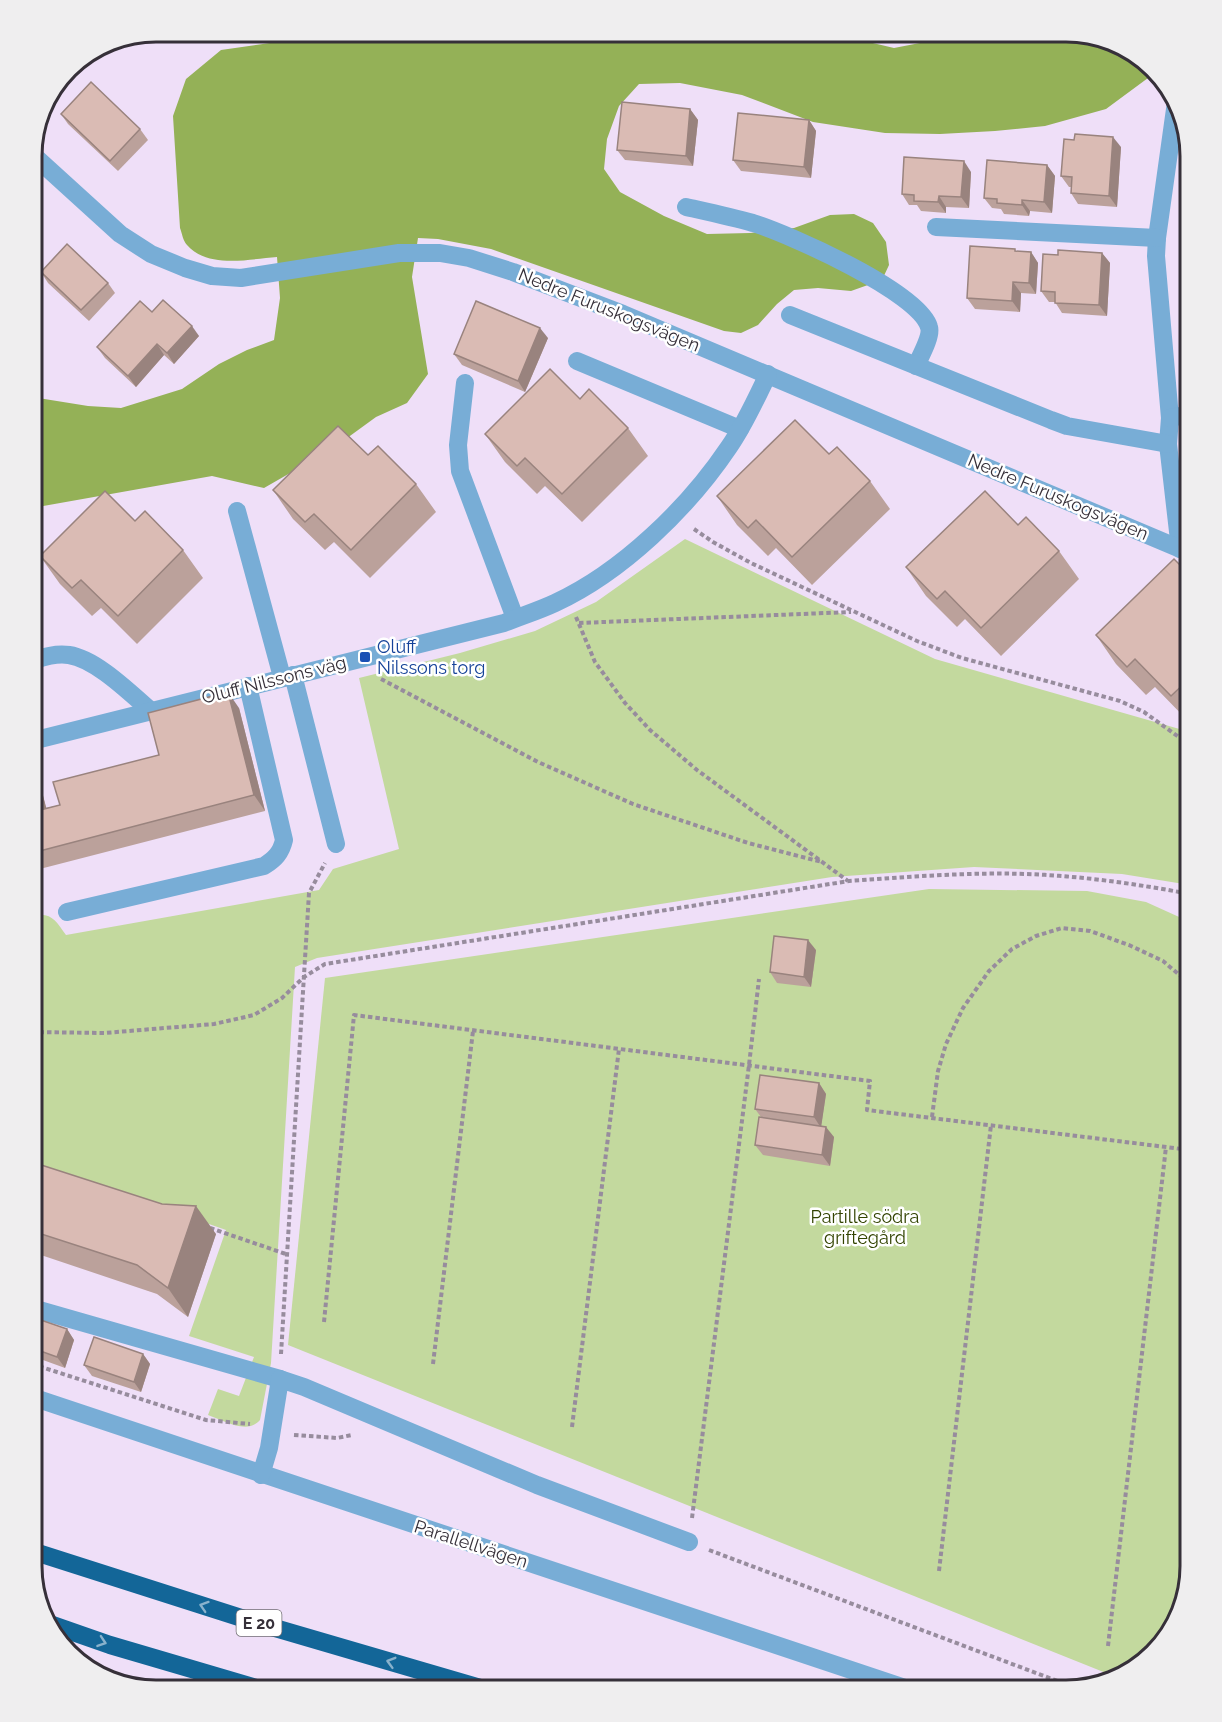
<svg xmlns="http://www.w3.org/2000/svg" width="1222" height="1722" font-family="Raleway,sans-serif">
  <rect width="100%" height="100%" fill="#efdff8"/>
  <g fill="#c3d99e">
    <path d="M 685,539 L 935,659 L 1190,732 L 1190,885 L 1122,874 L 974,867 L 832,877 L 317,958 L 295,967 L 271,1363 L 260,1420 C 247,1435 225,1421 208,1415 L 218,1389 L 239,1396 L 254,1357 L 189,1336 L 226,1230 L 32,1162 L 32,916 C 51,911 56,921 66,935 L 319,890 L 333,869 L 399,849 L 359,678 L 460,653 L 535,631 L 596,602 Z"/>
    <path d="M 929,889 L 1087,891 L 1146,902 L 1188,921 L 1190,924 L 1190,1567 L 1174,1629 L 1129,1674 L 1116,1677 L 288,1345 L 325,978 Z"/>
  </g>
  <path fill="#94b157" d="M 464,32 L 826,32 L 894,48 L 925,42 L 935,32 L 1074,32 L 1129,48 L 1152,71 L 1148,78 L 1106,109 L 1045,126 L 995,131 L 940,134 L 885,133 L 813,122 L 742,95 L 680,83 L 639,84 L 619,106 L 607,139 L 604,169 L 620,192 L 664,216 L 707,234 L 750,233 L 794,228 L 830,215 L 854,214 L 873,223 L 886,242 L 889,265 L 882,280 L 851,291 L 818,288 L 794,290 L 777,304 L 758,325 L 741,333 L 724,331 L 491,249 L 438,239 L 418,238 L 412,277 L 428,374 L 407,403 L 376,417 L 332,449 L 264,488 L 212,476 L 32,508 L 32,397 L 88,406 L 121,408 L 182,389 L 219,364 L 247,350 L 274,340 L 280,298 L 277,257 C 249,259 208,269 187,245 C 183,241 182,233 180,228 L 173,116 L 186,79 L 221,50 L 340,33 L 417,36 Z"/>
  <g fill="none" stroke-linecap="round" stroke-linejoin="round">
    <g stroke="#978c9d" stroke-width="4" stroke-dasharray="4.5 3" stroke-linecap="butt">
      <path d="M 694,529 L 713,542 L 751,563 L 917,641 L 962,658 L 1120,701 L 1144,712 L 1190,745"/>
      <path d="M 576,617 L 595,662 L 625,703 L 650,730 L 697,770 L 848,881"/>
      <path d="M 579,623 L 851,612"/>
      <path d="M 381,679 L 538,762 L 633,804 L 748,843 L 822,862"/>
      <path d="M 32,1032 L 104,1033 L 214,1024 L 254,1015 L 282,998 L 304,977 L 325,964 L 849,881 C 907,877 968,872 1027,874 C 1082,876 1137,884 1190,894"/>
      <path d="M 932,1117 L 938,1071 L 946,1044 L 963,1008 L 989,971 L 1012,949 L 1036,936 L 1062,928 L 1090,931 L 1129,945 L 1163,961 L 1190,984"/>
      <path d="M 210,1228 L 286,1254"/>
      <path d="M 324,1322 L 354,1015 L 870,1081 L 867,1110 L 1190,1150"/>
      <path d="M 281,1354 L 309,893 L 325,863"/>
      <path d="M 32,1364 L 206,1420 L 250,1424"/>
      <path d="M 433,1364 L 473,1031"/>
      <path d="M 572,1427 L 619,1049"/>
      <path d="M 294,1435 L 337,1438 L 352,1435"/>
      <path d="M 692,1518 L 749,1065 L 759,979"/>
      <path d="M 709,1550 L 1076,1688"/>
      <path d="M 939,1571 L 991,1125"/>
      <path d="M 1108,1646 L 1166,1147"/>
    </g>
    <g stroke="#78add6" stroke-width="18">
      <path d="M 1176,102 L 1157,238 L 1156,256 L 1170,418 L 1168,444 L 1180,549"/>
      <path d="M 32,154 L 120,234 L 151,254 L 185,268 L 212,276 L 241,278 L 399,253 L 440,253 L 469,258 L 513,272 L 623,314 L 1190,553"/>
      <path d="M 686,207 C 708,212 731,217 753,223 C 789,234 919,292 929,327 C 932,336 920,357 916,366"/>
      <path d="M 936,227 L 1157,238"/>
      <path d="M 790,315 L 1051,420 L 1067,426 L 1168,444"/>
      <path d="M 577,361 L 740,429"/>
      <path d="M 465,383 L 458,445 L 460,471 L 515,618"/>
      <path d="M 1170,418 L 1190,414"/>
      <path d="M 237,511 L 282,677"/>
      <path d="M 32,661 C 44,657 56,653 69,655 C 96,659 130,693 151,711"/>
      <path d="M 293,675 L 336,844"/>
      <path d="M 32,741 L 504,623 C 521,616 538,611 555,603 C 622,572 688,508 729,447 C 745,424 756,399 768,374"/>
      <path d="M 67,912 L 264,866 C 275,859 281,853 284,840 L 248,686"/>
      <path d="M 32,1308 L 280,1379"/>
      <path d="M 32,1397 L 911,1690"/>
      <path d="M 261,1475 L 269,1448 L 280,1379 L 304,1387 L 537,1485 L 689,1542"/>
    </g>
    <g stroke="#136698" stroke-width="18">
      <path d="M 32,1551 L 251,1621 L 487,1690"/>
      <path d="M 47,1623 L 110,1645 L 263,1690"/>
    </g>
  </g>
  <g fill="#bba19b">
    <path d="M 690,109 L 698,120 L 693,166 L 625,160 L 617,150 Z"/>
    <path d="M 61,114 L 140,129 L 148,140 L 118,171 L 68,124 Z"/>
    <path d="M 809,120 L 816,131 L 811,178 L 741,171 L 733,160 Z"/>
    <path d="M 1121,147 L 1117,207 L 1078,204 L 1071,193 L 1071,187 L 1069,187 L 1061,176 Z"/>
    <path d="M 1047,165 L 1055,176 L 1052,213 L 1030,211 L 1029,216 L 1004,214 L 1001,209 L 992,208 L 984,198 Z"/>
    <path d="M 971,172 L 969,208 L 946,207 L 946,213 L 921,211 L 917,205 L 909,205 L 902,194 Z"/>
    <path d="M 32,216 L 39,226 L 32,234 Z"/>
    <path d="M 1017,251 L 1031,252 L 1038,263 L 1036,294 L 1021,293 L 1020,312 L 975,309 L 967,298 Z"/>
    <path d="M 1102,253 L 1110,263 L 1107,316 L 1062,313 L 1055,302 L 1049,302 L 1041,291 L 1058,255 Z"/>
    <path d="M 41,272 L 108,283 L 115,293 L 89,321 L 48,283 Z"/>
    <path d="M 152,312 L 199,336 L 174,364 L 164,355 L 136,387 L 105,358 L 97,347 Z"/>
    <path d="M 548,338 L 525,392 L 462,365 L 454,354 Z"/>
    <path d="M 580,399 L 628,428 L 648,456 L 582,522 L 545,486 L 537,494 L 505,462 L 485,434 Z"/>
    <path d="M 829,454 L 870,481 L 890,509 L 812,585 L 776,548 L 768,556 L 737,525 L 717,496 Z"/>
    <path d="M 368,455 L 416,484 L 436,512 L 370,578 L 334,542 L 325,550 L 293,519 L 273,490 Z"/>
    <path d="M 135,521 L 183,550 L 203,578 L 137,644 L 101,608 L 92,616 L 60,584 L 40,556 Z"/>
    <path d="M 1018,525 L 1059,551 L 1079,579 L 1001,656 L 965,619 L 957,627 L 926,596 L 906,567 Z"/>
    <path d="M 1191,576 L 1191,724 L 1155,687 L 1146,695 L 1116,664 L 1096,635 Z"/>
    <path d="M 239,708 L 265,811 L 32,871 L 32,755 L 33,757 L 46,808 L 60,805 L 159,755 Z"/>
    <path d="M 816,950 L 811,987 L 777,983 L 770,972 Z"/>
    <path d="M 819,1083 L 826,1094 L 821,1126 L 834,1137 L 830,1166 L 763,1155 L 755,1145 L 761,1117 L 755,1109 Z"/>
    <path d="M 32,1162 L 216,1234 L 188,1317 L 157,1294 L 32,1252 Z"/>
    <path d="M 32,1317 L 67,1329 L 74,1340 L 65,1368 L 32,1356 Z"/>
    <path d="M 143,1354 L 150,1364 L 141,1392 L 92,1376 L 84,1365 Z"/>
  </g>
  <g fill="#99837e">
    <path d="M 690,109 L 698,120 L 693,166 L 686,156 Z"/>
    <path d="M 809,120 L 816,131 L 811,178 L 804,167 Z"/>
    <path d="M 1113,137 L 1121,147 L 1117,207 L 1109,196 Z"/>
    <path d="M 964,161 L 971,172 L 969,208 L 961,197 Z"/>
    <path d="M 1047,165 L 1055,176 L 1052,213 L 1044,202 Z"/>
    <path d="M 939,196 L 946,207 L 946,213 L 938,202 Z"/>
    <path d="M 1022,200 L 1030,211 L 1029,216 L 1022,205 Z"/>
    <path d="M 1031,252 L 1038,263 L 1036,294 L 1029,283 Z"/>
    <path d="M 1102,253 L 1110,263 L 1107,316 L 1099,305 Z"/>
    <path d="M 1013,282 L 1021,293 L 1020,312 L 1012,301 Z"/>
    <path d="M 192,326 L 199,336 L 174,364 L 167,353 Z"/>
    <path d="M 540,328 L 548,338 L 525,392 L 518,381 Z"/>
    <path d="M 157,344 L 164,355 L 136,387 L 128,376 Z"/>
    <path d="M 228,692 L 239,708 L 265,811 L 254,795 Z"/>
    <path d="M 32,755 L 33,757 L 51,826 L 40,810 L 32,778 Z"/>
    <path d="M 808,940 L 816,950 L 811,987 L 804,977 Z"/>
    <path d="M 819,1083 L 826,1094 L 821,1128 L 814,1117 Z"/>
    <path d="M 826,1127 L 834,1137 L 830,1166 L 822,1155 Z"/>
    <path d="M 196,1206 L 216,1234 L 188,1317 L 168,1288 Z"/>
    <path d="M 67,1329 L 74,1340 L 65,1368 L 57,1357 Z"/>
    <path d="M 143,1354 L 150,1364 L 141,1392 L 134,1382 Z"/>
  </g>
  <g fill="#dabbb4" stroke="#99837e" stroke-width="1.5">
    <path d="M 91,82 L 140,129 L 110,161 L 61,114 Z"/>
    <path d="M 622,102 L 690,109 L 686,156 L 617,150 Z"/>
    <path d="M 738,113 L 809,120 L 804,167 L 733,160 Z"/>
    <path d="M 1075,134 L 1113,137 L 1109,196 L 1071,193 L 1072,177 L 1061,176 L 1064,139 L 1074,140 Z"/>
    <path d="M 904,157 L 964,161 L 961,197 L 939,196 L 938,202 L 914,201 L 914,195 L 902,194 Z"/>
    <path d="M 987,160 L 1047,165 L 1044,202 L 1022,200 L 1022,205 L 997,203 L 997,199 L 984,198 Z"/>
    <path d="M 67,244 L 108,283 L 81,310 L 41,272 Z"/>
    <path d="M 970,246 L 1015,249 L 1015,251 L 1031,252 L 1029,283 L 1013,282 L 1012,301 L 967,298 Z"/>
    <path d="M 1058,250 L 1102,253 L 1099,305 L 1055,303 L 1055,292 L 1041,291 L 1043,254 L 1058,255 Z"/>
    <path d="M 163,300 L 192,326 L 167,353 L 157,344 L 128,376 L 97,347 L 140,301 L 152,312 Z"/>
    <path d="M 476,301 L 540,328 L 518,381 L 454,354 Z"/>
    <path d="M 550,369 L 580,399 L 589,389 L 628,428 L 562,494 L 525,458 L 517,466 L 485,434 Z"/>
    <path d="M 795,420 L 829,454 L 837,447 L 870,481 L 792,557 L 756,520 L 748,528 L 717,496 Z"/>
    <path d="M 338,426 L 368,455 L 378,446 L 416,484 L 351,550 L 314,514 L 305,522 L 273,490 Z"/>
    <path d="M 105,491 L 135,521 L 145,511 L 183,550 L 118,616 L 81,580 L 72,588 L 40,556 Z"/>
    <path d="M 985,491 L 1018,525 L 1026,517 L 1059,551 L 981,628 L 945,591 L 937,599 L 906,567 Z"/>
    <path d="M 1174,559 L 1191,576 L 1191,677 L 1171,696 L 1135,659 L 1127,667 L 1096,635 Z"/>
    <path d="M 228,692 L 254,795 L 32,853 L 32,778 L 40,810 L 60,805 L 53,782 L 159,755 L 148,713 Z"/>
    <path d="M 774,936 L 808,940 L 804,977 L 770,972 Z"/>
    <path d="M 760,1075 L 819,1083 L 814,1117 L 755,1109 Z"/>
    <path d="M 759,1117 L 826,1127 L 822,1155 L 755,1145 Z"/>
    <path d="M 32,1162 L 162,1204 L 196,1206 L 168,1288 L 137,1265 L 32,1231 Z"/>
    <path d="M 32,1317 L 67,1329 L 57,1357 L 32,1348 Z"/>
    <path d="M 94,1337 L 143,1354 L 134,1382 L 84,1365 Z"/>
  </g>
  <defs><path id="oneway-chevron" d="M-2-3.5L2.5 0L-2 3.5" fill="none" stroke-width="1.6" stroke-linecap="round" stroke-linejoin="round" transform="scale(1.5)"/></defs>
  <g stroke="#89b2cc">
    <use href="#oneway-chevron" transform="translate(204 1606) rotate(-162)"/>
    <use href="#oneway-chevron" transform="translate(102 1642) rotate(19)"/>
    <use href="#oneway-chevron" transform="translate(391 1662) rotate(-164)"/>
  </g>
  <rect fill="#1a4fb4" stroke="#fff" stroke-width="2" x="359" y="651" width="12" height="12" rx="3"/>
  <g text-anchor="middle" stroke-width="5" stroke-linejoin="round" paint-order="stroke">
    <rect fill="#fff" stroke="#726e74" stroke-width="1.5" x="236.5" y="1610" width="45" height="26" rx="4.5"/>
    <g font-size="16" font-weight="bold" fill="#363039">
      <text x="259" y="1629">E 20</text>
    </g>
    <g font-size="18" fill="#363039" stroke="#fff">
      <text transform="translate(609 310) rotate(22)" y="6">Nedre Furuskogsvägen</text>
      <text transform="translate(1058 497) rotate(23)" y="6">Nedre Furuskogsvägen</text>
      <text transform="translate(274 680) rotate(-14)" y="6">Oluff Nilssons väg</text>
      <text transform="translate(471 1544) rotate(18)" y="6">Parallellvägen</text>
    </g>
    <g font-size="18" fill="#164399" stroke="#fff" text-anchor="start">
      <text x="377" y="653">Oluff<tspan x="377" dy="21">Nilssons torg</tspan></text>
    </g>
    <g font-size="18" fill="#324300" stroke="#fff">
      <text x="865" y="1223">Partille södra<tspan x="865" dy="21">griftegård</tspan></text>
    </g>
  </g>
  <path d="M0 0H1222V1722H0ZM156 42H1066A114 114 0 0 1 1180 156V1566A114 114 0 0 1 1066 1680H156A114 114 0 0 1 42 1566V156A114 114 0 0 1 156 42Z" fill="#efeeef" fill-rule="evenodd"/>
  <path fill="none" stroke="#363039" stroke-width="3" d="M156 42H1066A114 114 0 0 1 1180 156V1566A114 114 0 0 1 1066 1680H156A114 114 0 0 1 42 1566V156A114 114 0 0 1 156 42Z"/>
</svg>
